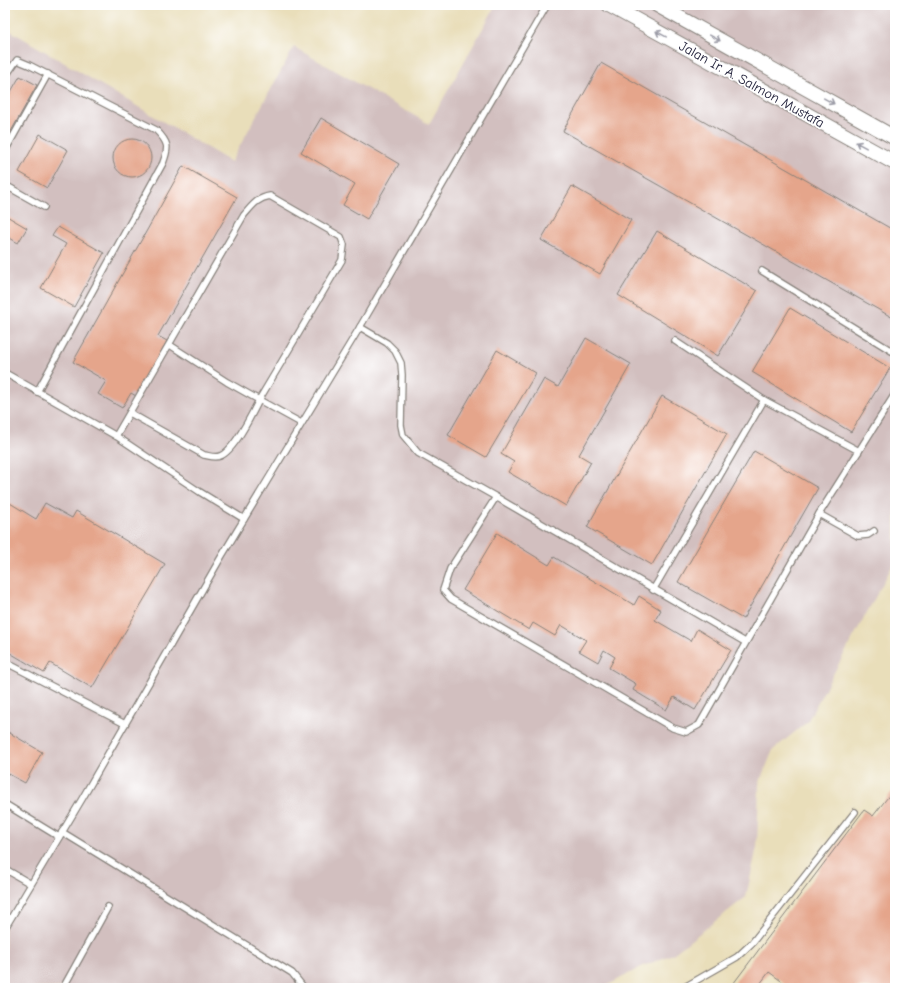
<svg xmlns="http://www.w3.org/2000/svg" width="900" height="993" font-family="'Comic Neue',sans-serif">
  <rect width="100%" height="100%" fill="#fff"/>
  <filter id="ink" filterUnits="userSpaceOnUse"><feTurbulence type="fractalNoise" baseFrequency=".025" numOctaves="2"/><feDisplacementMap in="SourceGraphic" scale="8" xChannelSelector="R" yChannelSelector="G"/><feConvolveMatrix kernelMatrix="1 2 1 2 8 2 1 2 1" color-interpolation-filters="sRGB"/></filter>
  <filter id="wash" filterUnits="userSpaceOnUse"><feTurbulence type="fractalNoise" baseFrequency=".012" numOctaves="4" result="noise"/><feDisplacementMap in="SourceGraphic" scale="16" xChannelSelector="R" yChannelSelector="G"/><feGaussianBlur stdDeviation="0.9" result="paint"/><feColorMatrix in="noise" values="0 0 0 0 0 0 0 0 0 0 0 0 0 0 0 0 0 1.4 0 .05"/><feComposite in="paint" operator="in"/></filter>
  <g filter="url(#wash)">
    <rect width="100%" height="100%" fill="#e9deba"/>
    <path fill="#d2bfbf" d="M 496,5 L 895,5 L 895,561 L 807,722 L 773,750 L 759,784 L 757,847 L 746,897 L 673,954 L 641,967 L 603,988 L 5,988 L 5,37 L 9,30 L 231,162 L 294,47 L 429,124 Z"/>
    <g id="blocks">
      <g fill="#e5a58b">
        <path d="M 601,63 L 895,231 L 895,319 L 563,131 Z"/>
        <path d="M 20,76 L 37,85 L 5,142 L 5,102 Z"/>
        <path d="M 321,118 L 399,164 L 367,219 L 343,205 L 355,184 L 301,152 Z"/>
        <path d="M 40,134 L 68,150 L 47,188 L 19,172 Z"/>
        <circle cx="132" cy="158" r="19"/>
        <path d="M 183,166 L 237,197 L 158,336 L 167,341 L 136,396 L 131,393 L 122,408 L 98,394 L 106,381 L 73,362 Z"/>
        <path d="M 572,186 L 631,220 L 600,274 L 541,240 Z"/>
        <path d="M 5,215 L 27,228 L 18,243 L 5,235 Z"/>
        <path d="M 58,227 L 104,253 L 74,307 L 41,288 L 66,244 L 52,236 Z"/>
        <path d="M 657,231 L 757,291 L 718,356 L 618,295 Z"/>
        <path d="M 790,308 L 890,368 L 851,432 L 752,372 Z"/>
        <path d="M 586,338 L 631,364 L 579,455 L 591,462 L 566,506 L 508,472 L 514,462 L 501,454 L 544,379 L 558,387 Z"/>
        <path d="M 497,350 L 536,373 L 486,457 L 448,435 Z"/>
        <path d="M 662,396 L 727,434 L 652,565 L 587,527 Z"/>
        <path d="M 754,451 L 818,488 L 743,619 L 678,582 Z"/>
        <path d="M 5,500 L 36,519 L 45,503 L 72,518 L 76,511 L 165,564 L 92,688 L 50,663 L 44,673 L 5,650 L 5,644 L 9,638 L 5,636 Z"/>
        <path d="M 497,533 L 549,565 L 554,557 L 634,605 L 639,596 L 661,610 L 655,620 L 691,641 L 697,629 L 731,650 L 695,710 L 674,697 L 666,710 L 633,690 L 636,684 L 609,668 L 615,657 L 604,650 L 598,662 L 579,651 L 586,640 L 561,625 L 555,636 L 533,623 L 529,630 L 463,590 Z"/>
        <path d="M 8,732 L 42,752 L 25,783 L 5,772 L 5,738 Z"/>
        <path d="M 895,788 L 895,988 L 780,988 L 784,983 L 769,972 L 757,988 L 730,988 L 864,810 L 873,816 Z"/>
      </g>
    </g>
  </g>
  <g filter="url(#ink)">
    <use href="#blocks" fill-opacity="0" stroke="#86807a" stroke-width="1"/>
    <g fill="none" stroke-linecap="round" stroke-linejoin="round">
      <g stroke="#86807a" stroke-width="8">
        <g id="service">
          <path d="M 5,77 L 17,60 L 29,65 L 156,130 C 169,143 169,147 163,163 L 37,392"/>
          <path d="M 5,151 L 48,74"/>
          <path d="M 5,185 L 44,207"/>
          <path d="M 762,271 L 895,353"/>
          <path d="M 360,327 L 387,343 L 395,351 L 401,363 L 402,375 L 401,425 L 403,435 L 418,453 L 496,497 L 745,642"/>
          <path d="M 675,341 L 764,400 L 859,451"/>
          <path d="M 5,373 L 116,436 L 200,492 L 244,519"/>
          <path d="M 130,413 L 204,455 C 210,456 215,458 220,456 C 234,451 252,414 259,400 L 227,382 L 170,345"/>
          <path d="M 116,436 L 244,215 C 252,206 257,198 270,196 L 341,237 L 344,245 L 342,260 L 259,400 L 301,423"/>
          <path d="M 496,497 L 450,569 L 443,590 L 451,599 L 673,728 L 686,732 L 699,725 L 819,514 L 895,394"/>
          <path d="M 819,514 L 858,536 L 868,535 L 874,531"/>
          <path d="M 653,590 L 764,400"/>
          <path d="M 5,662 L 125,724"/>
          <path d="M 5,804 L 59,837"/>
          <path d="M 62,832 L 292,973 L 304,988"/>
          <path d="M 5,869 L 31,884"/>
          <path d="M 5,928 L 82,799 L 220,559 L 360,327 L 547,5"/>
          <path d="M 63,988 L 108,907"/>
          <path d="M 683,988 L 737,957 L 752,943 L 855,812"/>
        </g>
      </g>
      <g stroke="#86807a" stroke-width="16">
        <g id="tertiary">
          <path d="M 609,5 L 895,163"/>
          <path d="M 657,5 L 895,138"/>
        </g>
      </g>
      <use href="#service" stroke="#fff" stroke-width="5.5"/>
      <use href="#tertiary" stroke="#fff" stroke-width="14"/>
    </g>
    <defs><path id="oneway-shaft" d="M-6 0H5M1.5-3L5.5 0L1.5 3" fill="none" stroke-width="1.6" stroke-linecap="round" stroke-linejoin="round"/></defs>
    <g stroke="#9c9ca7">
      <use href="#oneway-shaft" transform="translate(661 34) rotate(-151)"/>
      <use href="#oneway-shaft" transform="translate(715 38) rotate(29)"/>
      <use href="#oneway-shaft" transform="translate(829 101) rotate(29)"/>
      <use href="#oneway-shaft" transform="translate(861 145) rotate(-151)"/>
    </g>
  </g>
  <g text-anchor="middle" stroke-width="3.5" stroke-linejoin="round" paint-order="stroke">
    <g font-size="14" fill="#22223b" stroke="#fff">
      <text transform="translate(752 84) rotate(29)" y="5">Jalan Ir. A. Salmon Mustafa</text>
    </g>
  </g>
  <rect width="900" height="993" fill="none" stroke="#fff" stroke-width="20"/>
</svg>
